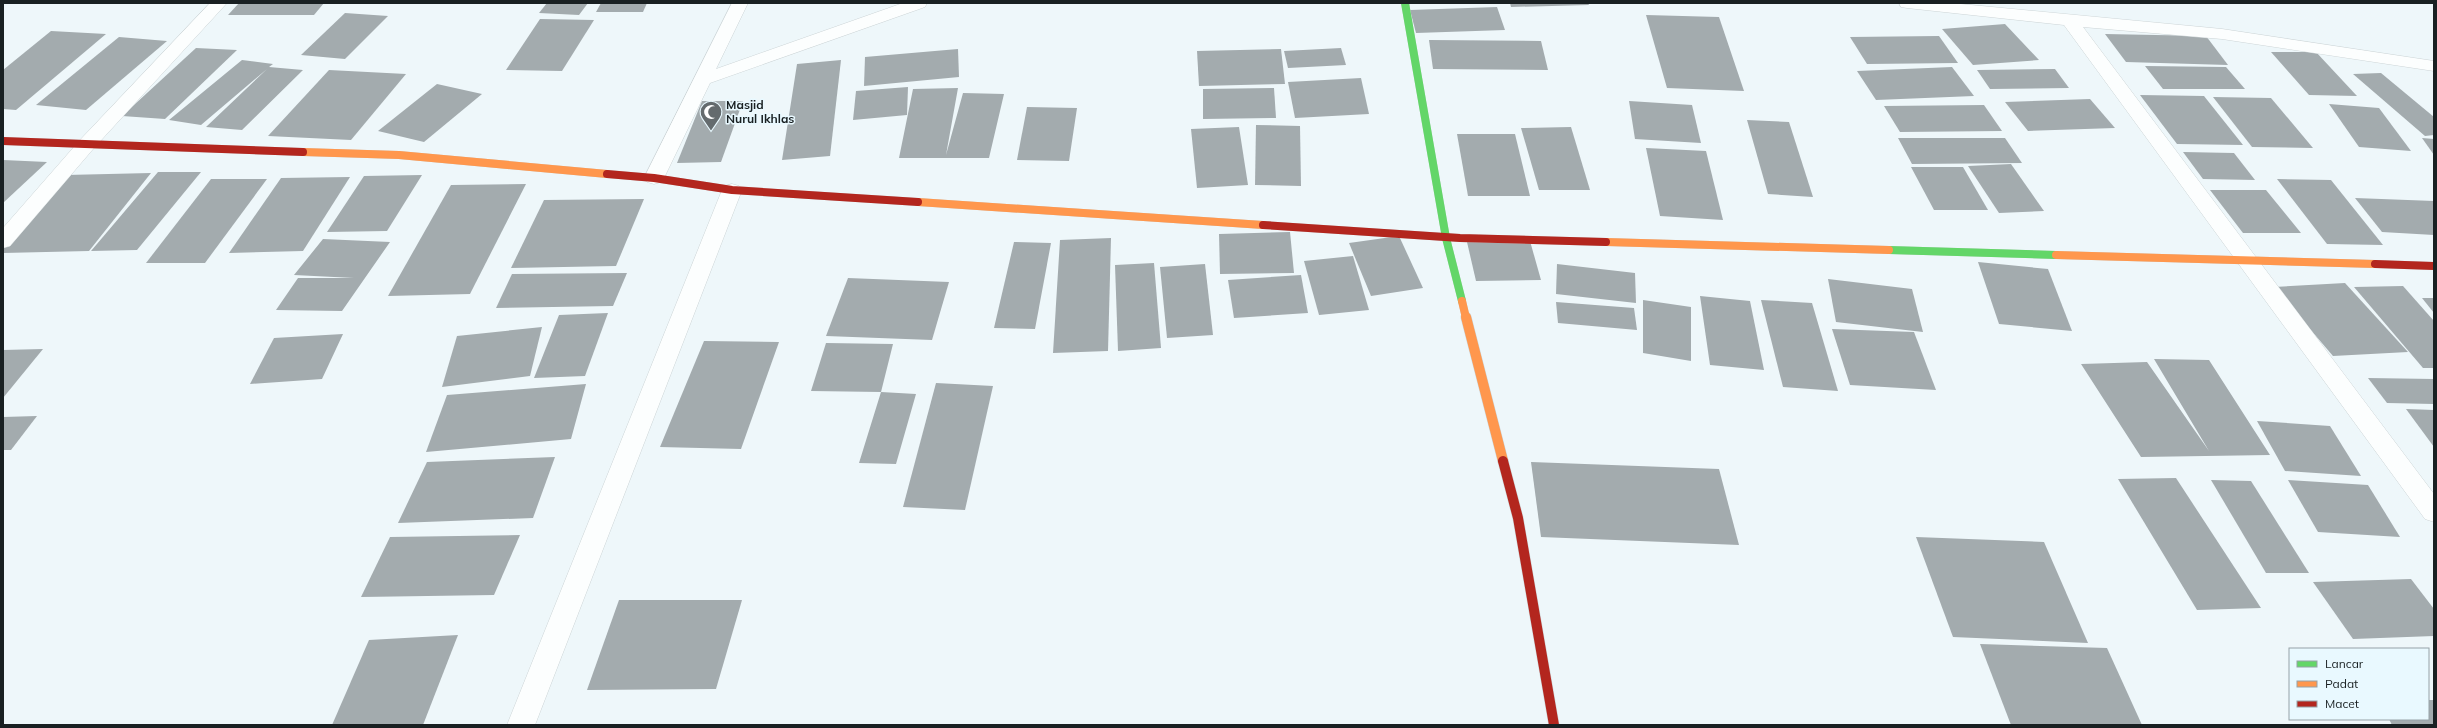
<svg xmlns="http://www.w3.org/2000/svg" width="2437" height="728" font-family="Mulish,sans-serif">
  <rect width="100%" height="100%" fill="#eef7fa"/>
  <g fill="#a3abae">
    <path d="M 239,3 L 324,3 L 314,15 L 228,15 Z"/>
    <path d="M 547,3 L 588,3 L 579,15 L 539,13 Z"/>
    <path d="M 601,3 L 647,3 L 643,12 L 596,12 Z"/>
    <path d="M 1510,3 L 1588,3 L 1589,5 L 1511,7 Z"/>
    <path d="M 1497,7 L 1505,30 L 1416,33 L 1410,10 Z"/>
    <path d="M 345,13 L 388,16 L 345,59 L 301,55 Z"/>
    <path d="M 1646,15 L 1719,17 L 1744,91 L 1667,88 Z"/>
    <path d="M 540,19 L 594,20 L 562,71 L 506,70 Z"/>
    <path d="M 2005,24 L 2039,60 L 1973,65 L 1942,29 Z"/>
    <path d="M 51,31 L 106,34 L 16,110 L 3,109 L 3,70 Z"/>
    <path d="M 2105,34 L 2206,36 L 2228,65 L 2126,62 Z"/>
    <path d="M 1939,36 L 1958,63 L 1867,64 L 1850,37 Z"/>
    <path d="M 119,37 L 167,41 L 86,110 L 36,105 Z"/>
    <path d="M 1429,40 L 1541,41 L 1548,70 L 1433,69 Z"/>
    <path d="M 196,48 L 237,50 L 165,119 L 122,116 Z"/>
    <path d="M 1341,48 L 1346,65 L 1288,68 L 1284,51 Z"/>
    <path d="M 958,49 L 959,77 L 864,86 L 865,57 Z"/>
    <path d="M 1281,49 L 1285,84 L 1199,86 L 1197,51 Z"/>
    <path d="M 2271,52 L 2316,52 L 2357,96 L 2309,95 Z"/>
    <path d="M 242,60 L 273,64 L 269,67 L 303,70 L 242,130 L 206,127 L 267,69 L 201,125 L 169,120 Z"/>
    <path d="M 841,60 L 830,156 L 782,160 L 797,64 Z"/>
    <path d="M 2145,66 L 2226,67 L 2245,89 L 2163,89 Z"/>
    <path d="M 1952,67 L 1974,96 L 1876,100 L 1857,71 Z"/>
    <path d="M 2055,69 L 2069,88 L 1990,89 L 1977,70 Z"/>
    <path d="M 329,70 L 406,74 L 351,140 L 268,136 Z"/>
    <path d="M 2381,73 L 2434,117 L 2434,135 L 2425,136 L 2353,74 Z"/>
    <path d="M 1361,78 L 1369,114 L 1295,118 L 1288,82 Z"/>
    <path d="M 437,84 L 482,94 L 424,142 L 378,131 Z"/>
    <path d="M 908,87 L 907,115 L 853,120 L 856,91 Z"/>
    <path d="M 958,88 L 946,155 L 963,93 L 1004,94 L 989,158 L 899,158 L 913,89 Z"/>
    <path d="M 1274,88 L 1276,118 L 1203,119 L 1203,89 Z"/>
    <path d="M 2140,95 L 2204,96 L 2243,145 L 2177,144 Z"/>
    <path d="M 2213,97 L 2271,98 L 2313,148 L 2252,147 Z"/>
    <path d="M 2090,99 L 2115,128 L 2028,131 L 2005,102 Z"/>
    <path d="M 702,101 L 743,101 L 721,162 L 677,163 Z"/>
    <path d="M 1629,101 L 1692,105 L 1701,143 L 1635,139 Z"/>
    <path d="M 2329,104 L 2379,108 L 2411,151 L 2359,147 Z"/>
    <path d="M 1984,105 L 2002,131 L 1900,132 L 1884,106 Z"/>
    <path d="M 1027,107 L 1077,108 L 1069,161 L 1017,160 Z"/>
    <path d="M 1747,120 L 1789,122 L 1813,197 L 1768,194 Z"/>
    <path d="M 1256,125 L 1300,126 L 1301,186 L 1255,185 Z"/>
    <path d="M 1239,127 L 1248,185 L 1197,188 L 1191,129 Z"/>
    <path d="M 1571,127 L 1590,190 L 1539,190 L 1521,128 Z"/>
    <path d="M 1457,134 L 1515,134 L 1530,196 L 1468,196 Z"/>
    <path d="M 1898,138 L 2005,138 L 2022,163 L 1912,164 Z"/>
    <path d="M 2422,138 L 2434,139 L 2434,155 Z"/>
    <path d="M 1646,148 L 1706,151 L 1723,220 L 1660,216 Z"/>
    <path d="M 2183,152 L 2234,153 L 2255,180 L 2203,179 Z"/>
    <path d="M 3,160 L 47,162 L 3,203 Z"/>
    <path d="M 2011,164 L 2044,211 L 1999,213 L 1968,166 Z"/>
    <path d="M 1911,167 L 1963,167 L 1988,210 L 1934,210 Z"/>
    <path d="M 158,172 L 201,172 L 137,250 L 91,251 Z"/>
    <path d="M 151,173 L 89,251 L 3,253 L 3,249 L 66,175 Z"/>
    <path d="M 422,175 L 387,231 L 327,232 L 364,176 Z"/>
    <path d="M 350,177 L 303,251 L 229,253 L 281,178 Z"/>
    <path d="M 211,179 L 267,179 L 205,263 L 146,263 Z"/>
    <path d="M 2277,179 L 2331,180 L 2383,245 L 2327,244 Z"/>
    <path d="M 526,184 L 470,294 L 388,296 L 451,185 Z"/>
    <path d="M 2210,190 L 2266,190 L 2301,233 L 2243,233 Z"/>
    <path d="M 2355,198 L 2434,201 L 2434,235 L 2382,232 Z"/>
    <path d="M 644,199 L 616,266 L 511,268 L 544,200 Z"/>
    <path d="M 1290,232 L 1294,273 L 1220,274 L 1219,234 Z"/>
    <path d="M 1399,236 L 1423,288 L 1371,296 L 1349,243 Z"/>
    <path d="M 1111,238 L 1108,351 L 1053,353 L 1060,240 Z"/>
    <path d="M 323,239 L 390,242 L 342,311 L 276,310 L 298,278 L 354,278 L 294,275 Z"/>
    <path d="M 1530,241 L 1541,280 L 1476,281 L 1467,242 Z"/>
    <path d="M 1014,242 L 1051,243 L 1035,329 L 994,328 Z"/>
    <path d="M 1353,256 L 1369,310 L 1319,315 L 1304,261 Z"/>
    <path d="M 1978,262 L 2048,269 L 2072,331 L 1999,324 Z"/>
    <path d="M 1154,263 L 1161,348 L 1118,351 L 1115,265 Z"/>
    <path d="M 1205,264 L 1213,335 L 1167,338 L 1160,267 Z"/>
    <path d="M 1557,264 L 1635,273 L 1636,303 L 1556,294 Z"/>
    <path d="M 627,273 L 613,306 L 496,308 L 512,274 Z"/>
    <path d="M 1301,275 L 1308,313 L 1234,318 L 1228,280 Z"/>
    <path d="M 848,278 L 949,282 L 932,340 L 826,336 Z"/>
    <path d="M 1828,279 L 1912,289 L 1923,332 L 1836,322 Z"/>
    <path d="M 2345,283 L 2408,352 L 2333,356 L 2274,287 Z"/>
    <path d="M 2403,286 L 2434,321 L 2434,368 L 2423,368 L 2354,287 Z"/>
    <path d="M 1700,296 L 1750,301 L 1764,370 L 1710,365 Z"/>
    <path d="M 2422,298 L 2434,298 L 2434,313 Z"/>
    <path d="M 1643,300 L 1691,307 L 1691,361 L 1643,353 Z"/>
    <path d="M 1761,300 L 1812,303 L 1838,391 L 1783,387 Z"/>
    <path d="M 1556,302 L 1634,308 L 1637,330 L 1558,323 Z"/>
    <path d="M 608,313 L 585,376 L 534,378 L 559,315 Z"/>
    <path d="M 542,327 L 530,376 L 442,387 L 457,336 Z"/>
    <path d="M 1832,329 L 1914,332 L 1936,390 L 1850,385 Z"/>
    <path d="M 343,334 L 322,379 L 250,384 L 274,338 Z"/>
    <path d="M 704,341 L 779,342 L 741,449 L 660,447 Z"/>
    <path d="M 826,343 L 893,344 L 881,392 L 916,394 L 896,464 L 859,463 L 881,392 L 811,391 Z"/>
    <path d="M 43,349 L 3,398 L 3,350 Z"/>
    <path d="M 2154,359 L 2209,360 L 2270,455 L 2141,457 L 2081,364 L 2147,362 L 2209,451 Z"/>
    <path d="M 2368,378 L 2434,379 L 2434,404 L 2387,403 Z"/>
    <path d="M 936,383 L 993,386 L 965,510 L 903,507 Z"/>
    <path d="M 586,384 L 571,439 L 426,452 L 447,395 Z"/>
    <path d="M 2406,409 L 2434,410 L 2434,447 Z"/>
    <path d="M 37,416 L 11,450 L 3,450 L 3,417 Z"/>
    <path d="M 2257,421 L 2330,426 L 2361,476 L 2285,471 Z"/>
    <path d="M 555,457 L 533,518 L 398,523 L 427,462 Z"/>
    <path d="M 1531,462 L 1719,469 L 1739,545 L 1541,537 Z"/>
    <path d="M 2176,478 L 2261,608 L 2197,610 L 2118,479 Z"/>
    <path d="M 2211,480 L 2251,481 L 2309,573 L 2266,573 Z"/>
    <path d="M 2288,480 L 2368,485 L 2400,537 L 2318,532 Z"/>
    <path d="M 520,535 L 494,595 L 361,597 L 390,537 Z"/>
    <path d="M 1916,537 L 2044,542 L 2088,643 L 1953,637 Z"/>
    <path d="M 2411,579 L 2434,609 L 2434,636 L 2353,639 L 2313,582 Z"/>
    <path d="M 619,600 L 742,600 L 716,689 L 587,690 Z"/>
    <path d="M 458,635 L 423,725 L 332,725 L 369,640 Z"/>
    <path d="M 1980,644 L 2107,648 L 2142,725 L 2011,725 Z"/>
    <path d="M 2428,700 L 2434,700 L 2434,725 L 2392,725 L 2389,719 L 2428,719 Z"/>
  </g>
  <g fill="none" stroke-linecap="round" stroke-linejoin="round">
    <g stroke="#ccd4d6" stroke-width="1">
      <g id="street">
        <path d="M 210,3 L 227,3 L 94,148 L 10,246 L 3,248 L 3,228 L 80,140 Z"/>
        <path d="M 732,3 L 748,3 L 716,69 L 903,3 L 927,3 L 925,7 L 710,83 L 664,178 L 661,182 L 654,184 L 647,182 L 644,178 Z"/>
        <path d="M 1899,3 L 1950,3 L 2222,29 L 2434,61 L 2434,71 L 2222,39 L 2083,27 L 2434,494 L 2434,522 L 2425,519 L 2064,25 L 1907,8 L 1901,7 Z"/>
        <path d="M 732,184 L 739,186 L 742,190 L 535,725 L 507,725 L 722,190 L 725,186 Z"/>
      </g>
    </g>
    <g stroke="#ccd4d6" stroke-width="8">
      <g id="fast">
        <path d="M 1405,3 L 1446,238 L 1462,301"/>
        <path d="M 1889,250 L 2056,255"/>
      </g>
    </g>
    <g stroke="#ccd4d6" stroke-width="8">
      <g id="slow-far1">
        <path d="M 303,152 L 399,155 L 607,174"/>
        <path d="M 918,202 L 1263,225"/>
        <path d="M 1606,242 L 1889,250"/>
        <path d="M 2056,255 L 2375,264"/>
        <path d="M 1462,301 L 1466,318"/>
      </g>
    </g>
    <g stroke="#ccd4d6" stroke-width="11">
      <path id="slow" d="M 1466,317 L 1503,461"/>
    </g>
    <g stroke="#ccd4d6" stroke-width="8">
      <g id="jam-far1">
        <path d="M 3,141 L 303,152"/>
        <path d="M 607,174 L 654,178 L 732,190 L 918,202"/>
        <path d="M 1263,225 L 1460,238 L 1606,242"/>
        <path d="M 2375,264 L 2434,266"/>
      </g>
    </g>
    <g stroke="#ccd4d6" stroke-width="11">
      <path id="jam" d="M 1503,461 L 1518,518 L 1554,725"/>
    </g>
    <use href="#street" fill="#fcfefe" fill-rule="evenodd"/>
    <use href="#fast" stroke="#63d668" stroke-width="8"/>
    <use href="#slow-far1" stroke="#ff974d" stroke-width="8"/>
    <use href="#slow" stroke="#ff974d" stroke-width="10"/>
    <use href="#jam-far1" stroke="#b3261e" stroke-width="8"/>
    <use href="#jam" stroke="#b3261e" stroke-width="10"/>
  </g>
  <defs>
    <g id="mosque-pin" transform="scale(1.15)"><path d="M0 17L-7.5 6A9.5 9.5 0 1 1 7.5 6Z" fill="#646b6e" stroke="#e9f9ff"/><path d="M3.5-4.9A6 6 0 1 0 3.5 4.9A5 5 0 1 1 3.5-4.9Z" fill="#fff"/></g>
  </defs>
  <g fill-rule="evenodd">
    <use href="#mosque-pin" x="711" y="112"/>
  </g>
  <g text-anchor="middle" stroke-width="3" stroke-linejoin="round" paint-order="stroke">
    <g font-size="12" font-weight="bold" fill="#192022" stroke="#e9f9ff" text-anchor="start">
      <text x="726" y="109">Masjid<tspan x="726" dy="14">Nurul Ikhlas</tspan></text>
    </g>
  </g>
  <rect width="2437" height="728" fill="none" stroke="#192022" stroke-width="8"/>
  <rect x="2289" y="648" width="140" height="72" fill="#e9f9ff" stroke="#96a2a7"/>
  <rect x="2297" y="661" width="20" height="6" fill="#63d668" stroke="#96a2a7"/>
  <text x="2325" y="668" font-size="12" fill="#192022">Lancar</text>
  <rect x="2297" y="681" width="20" height="6" fill="#ff974d" stroke="#96a2a7"/>
  <text x="2325" y="688" font-size="12" fill="#192022">Padat</text>
  <rect x="2297" y="701" width="20" height="6" fill="#b3261e" stroke="#96a2a7"/>
  <text x="2325" y="708" font-size="12" fill="#192022">Macet</text>
</svg>
